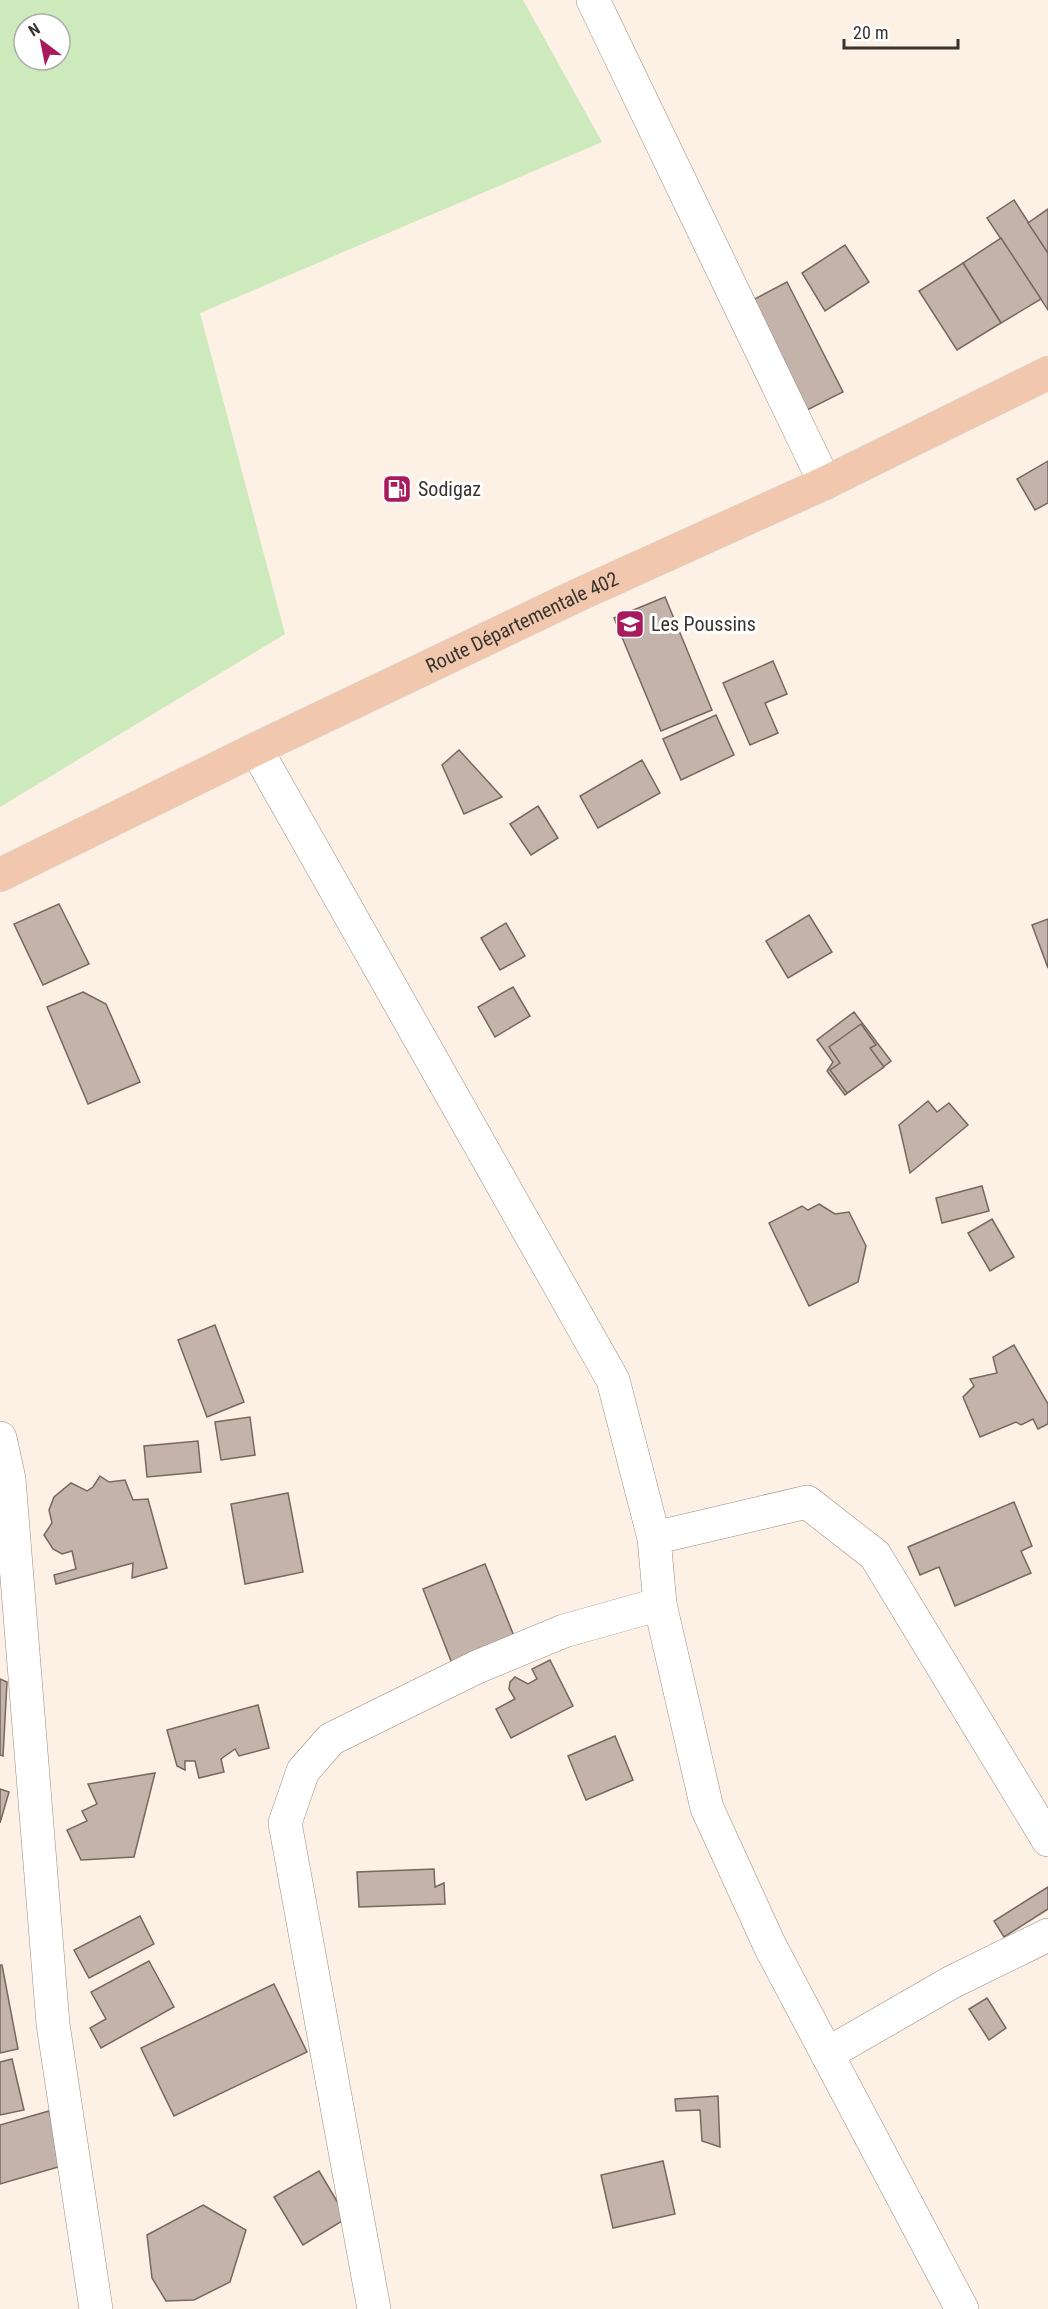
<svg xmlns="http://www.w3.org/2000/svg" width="1048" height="2309" font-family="'Roboto Condensed',sans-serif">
  <rect width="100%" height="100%" fill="#fdf0e4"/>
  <path fill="#cceabb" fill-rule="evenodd" d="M 0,0 L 523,0 L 602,142 L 200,313 L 285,634 L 0,807 ZM 24,24 L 60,24 L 60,60 L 24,60 Z"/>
  <g fill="#c3b3ab" stroke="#766861" stroke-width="1.5">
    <path d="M 1014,200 L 1048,253 L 1048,310 L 987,218 Z"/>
    <path d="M 1048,209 L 1048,253 L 1028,223 Z"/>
    <path d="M 1001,238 L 1041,299 L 1001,323 L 963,263 Z"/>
    <path d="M 845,245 L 869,282 L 825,311 L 802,273 Z"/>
    <path d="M 963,263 L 1001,323 L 957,350 L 919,291 Z"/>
    <path d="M 787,282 L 843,392 L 807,410 L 751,301 Z"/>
    <path d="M 1048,461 L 1048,503 L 1035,510 L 1017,479 Z"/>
    <path d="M 665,597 L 712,710 L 661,731 L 614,618 Z"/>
    <path d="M 773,661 L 787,694 L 765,703 L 778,733 L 750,745 L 723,683 Z"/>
    <path d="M 716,715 L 734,755 L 681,780 L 663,739 Z"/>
    <path d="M 459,750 L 502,797 L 464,814 L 442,765 Z"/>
    <path d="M 642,760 L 660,793 L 598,828 L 580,796 Z"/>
    <path d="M 538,806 L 558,838 L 531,855 L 510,824 Z"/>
    <path d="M 59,904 L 89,964 L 43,985 L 14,924 Z"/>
    <path d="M 809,915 L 832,952 L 788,978 L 766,941 Z"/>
    <path d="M 1048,919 L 1048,968 L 1032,925 Z"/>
    <path d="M 506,923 L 525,956 L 500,970 L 481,938 Z"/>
    <path d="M 513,987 L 530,1016 L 495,1037 L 478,1007 Z"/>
    <path d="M 83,992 L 106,1004 L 140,1082 L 88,1104 L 47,1007 Z"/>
    <path d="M 854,1012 L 891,1061 L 845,1095 L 827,1071 L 833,1062 L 817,1040 Z"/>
    <path d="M 861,1024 L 876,1045 L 870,1048 L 884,1067 L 847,1093 L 830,1070 L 840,1063 L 829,1047 Z"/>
    <path d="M 928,1101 L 937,1112 L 949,1103 L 968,1125 L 910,1173 L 899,1125 Z"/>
    <path d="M 982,1186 L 989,1211 L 942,1223 L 936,1198 Z"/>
    <path d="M 819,1204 L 835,1214 L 849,1212 L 866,1246 L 858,1282 L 809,1306 L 769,1223 L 802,1206 L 808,1210 Z"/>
    <path d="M 992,1219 L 1014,1257 L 990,1271 L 968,1233 Z"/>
    <path d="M 215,1325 L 244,1402 L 207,1417 L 178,1340 Z"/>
    <path d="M 1014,1345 L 1048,1404 L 1048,1424 L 1038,1429 L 1033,1419 L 1021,1425 L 1016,1422 L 980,1437 L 963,1397 L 974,1386 L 970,1379 L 997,1373 L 993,1357 Z"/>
    <path d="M 250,1417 L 255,1455 L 221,1460 L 215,1422 Z"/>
    <path d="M 198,1441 L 201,1472 L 147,1477 L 144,1446 Z"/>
    <path d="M 100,1476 L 109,1482 L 125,1480 L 133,1500 L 148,1499 L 167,1568 L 132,1578 L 133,1563 L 56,1584 L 54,1575 L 76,1569 L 72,1551 L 62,1554 L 53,1549 L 44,1535 L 52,1523 L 49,1510 L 54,1497 L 71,1483 L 87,1491 L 93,1487 Z"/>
    <path d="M 288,1493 L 303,1572 L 245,1584 L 231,1504 Z"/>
    <path d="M 1014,1502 L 1032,1546 L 1021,1551 L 1031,1573 L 955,1606 L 939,1567 L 920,1575 L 908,1547 Z"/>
    <path d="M 485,1564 L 516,1641 L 453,1666 L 423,1589 Z"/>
    <path d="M 550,1660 L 573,1706 L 511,1738 L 496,1709 L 515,1699 L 509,1689 L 510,1682 L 515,1677 L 528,1684 L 537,1679 L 532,1669 Z"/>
    <path d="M 0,1679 L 7,1682 L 3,1756 L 0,1755 Z"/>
    <path d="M 258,1705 L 269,1748 L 239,1756 L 235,1749 L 221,1759 L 224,1772 L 199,1778 L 195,1761 L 185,1761 L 185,1770 L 177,1766 L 167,1730 Z"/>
    <path d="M 615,1736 L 633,1780 L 586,1800 L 568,1756 Z"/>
    <path d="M 155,1773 L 134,1857 L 81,1860 L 67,1830 L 87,1821 L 82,1811 L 97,1804 L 88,1784 Z"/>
    <path d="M 0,1789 L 9,1792 L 0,1823 Z"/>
    <path d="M 434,1869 L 435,1887 L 444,1883 L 445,1904 L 359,1907 L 357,1872 Z"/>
    <path d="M 1048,1887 L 1048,1909 L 1004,1937 L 994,1921 Z"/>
    <path d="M 140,1916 L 154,1944 L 89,1978 L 74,1950 Z"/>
    <path d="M 149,1961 L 174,2007 L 101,2048 L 90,2028 L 106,2019 L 91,1992 Z"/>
    <path d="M 0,1965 L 2,1965 L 18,2049 L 0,2053 Z"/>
    <path d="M 274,1984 L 307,2052 L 174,2116 L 141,2048 Z"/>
    <path d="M 987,1998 L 1006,2028 L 989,2040 L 969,2009 Z"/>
    <path d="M 12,2059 L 24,2110 L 0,2115 L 0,2062 Z"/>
    <path d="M 718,2096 L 720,2147 L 702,2141 L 700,2110 L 676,2111 L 675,2099 Z"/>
    <path d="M 49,2111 L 65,2165 L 0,2184 L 0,2125 Z"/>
    <path d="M 663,2161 L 675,2214 L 613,2228 L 601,2175 Z"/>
    <path d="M 319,2171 L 347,2218 L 303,2245 L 274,2197 Z"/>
    <path d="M 203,2205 L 246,2230 L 230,2282 L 194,2300 L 166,2301 L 152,2278 L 147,2235 Z"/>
  </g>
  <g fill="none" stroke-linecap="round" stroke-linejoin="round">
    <g stroke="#978c81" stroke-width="34">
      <g id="minor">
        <path d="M 593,0 L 825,483"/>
        <path d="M 256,749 L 613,1380 L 654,1538 L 660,1604 L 707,1808 L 770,1946 L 962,2309"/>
        <path d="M 0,1438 L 9,1479 L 53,2024 L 96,2309"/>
        <path d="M 654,1538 L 807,1502 L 875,1555 L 1048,1840"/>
        <path d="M 827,2054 L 952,1982 L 1048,1935"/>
        <path d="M 374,2309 L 285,1823 L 303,1771 L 331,1739 L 477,1667 L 564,1631 L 660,1604"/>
      </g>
    </g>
    <g stroke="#d7d6d5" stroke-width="34">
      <g id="major">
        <path id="s1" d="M 0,875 L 256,749 L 576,596 L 825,483 L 1048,373"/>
      </g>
    </g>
    <use href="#minor" stroke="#fff" stroke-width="33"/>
    <use href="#major" stroke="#f1c8ad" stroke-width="33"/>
  </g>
  <defs>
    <g id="fuel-square" transform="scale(1.5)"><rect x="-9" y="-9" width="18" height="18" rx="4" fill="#a71b5d" stroke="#fff"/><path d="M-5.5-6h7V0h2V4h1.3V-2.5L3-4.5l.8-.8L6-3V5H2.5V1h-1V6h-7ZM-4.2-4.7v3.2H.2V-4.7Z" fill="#fff"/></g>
    <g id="school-square" transform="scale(1.5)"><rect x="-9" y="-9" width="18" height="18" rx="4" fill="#a71b5d" stroke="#fff"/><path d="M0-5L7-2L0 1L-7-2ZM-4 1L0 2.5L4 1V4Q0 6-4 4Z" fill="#fff"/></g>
  </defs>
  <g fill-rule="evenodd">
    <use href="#fuel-square" x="397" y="489"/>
    <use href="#school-square" x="630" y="624"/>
  </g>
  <g text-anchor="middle" stroke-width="6" stroke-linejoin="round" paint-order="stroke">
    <g font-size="20" fill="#38332f" stroke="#fff" text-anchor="start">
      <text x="418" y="496">Sodigaz</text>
      <text x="651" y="631">Les Poussins</text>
    </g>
    <g font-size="20" fill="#38332f" stroke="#fff">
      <text dy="7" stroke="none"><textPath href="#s1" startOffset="580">Route Départementale 402</textPath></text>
    </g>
  </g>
  <g transform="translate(42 42) rotate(328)"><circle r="28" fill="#ffffff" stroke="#afadac" stroke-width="1.5"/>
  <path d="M0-4.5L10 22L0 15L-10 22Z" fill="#a71b5d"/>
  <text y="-9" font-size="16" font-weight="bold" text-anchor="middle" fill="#38332f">N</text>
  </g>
  <path d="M844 39v9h114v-9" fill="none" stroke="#38332f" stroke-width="3"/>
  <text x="853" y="39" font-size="18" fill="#38332f" stroke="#ffffff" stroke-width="4.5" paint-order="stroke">20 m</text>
</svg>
